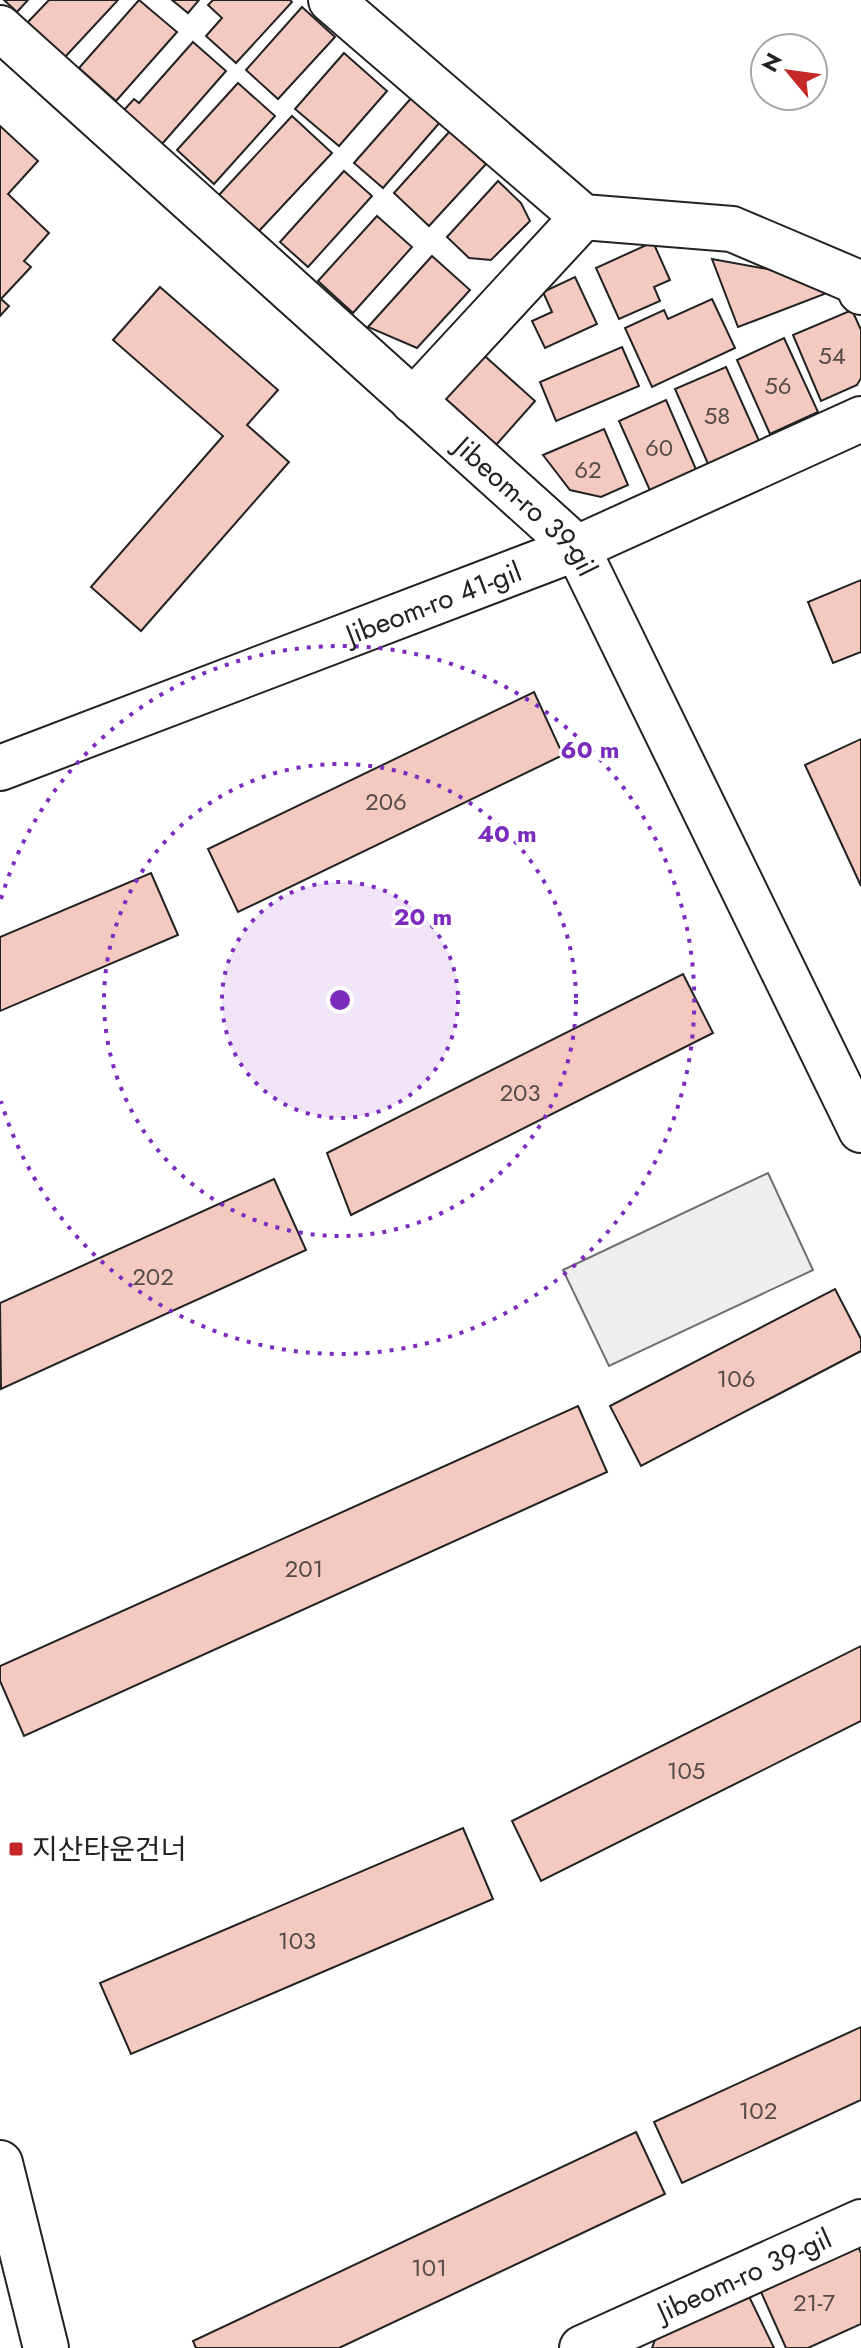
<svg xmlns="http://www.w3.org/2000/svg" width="861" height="2348" font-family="Jost,'Noto Sans KR',sans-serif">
  <rect width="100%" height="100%" fill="#fff"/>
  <path fill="#eee" stroke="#6f6f6f" stroke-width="2" d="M 768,1173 L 813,1270 L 609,1366 L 563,1270 Z"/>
  <g fill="#f3c9c0" stroke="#222" stroke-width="2">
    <path d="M 4,0 L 28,0 L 17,12 Z"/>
    <path d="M 49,0 L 118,0 L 65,57 L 27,23 Z"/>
    <path d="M 139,0 L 177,32 L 116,101 L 79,68 Z"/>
    <path d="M 172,0 L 199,0 L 188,13 Z"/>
    <path d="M 213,0 L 290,0 L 292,2 L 236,63 L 206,36 L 222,18 L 208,5 Z"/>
    <path d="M 302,7 L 335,37 L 278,99 L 246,70 Z"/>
    <path d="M 193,42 L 226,71 L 162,144 L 124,110 L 134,99 L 139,103 Z"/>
    <path d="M 344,53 L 387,91 L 339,146 L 295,109 Z"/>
    <path d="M 238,83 L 275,116 L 214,184 L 177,150 Z"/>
    <path d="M 413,96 L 441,121 L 383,188 L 354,163 Z"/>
    <path d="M 292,116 L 332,153 L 259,231 L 219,195 Z"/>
    <path d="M 0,126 L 38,161 L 8,194 L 49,233 L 24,261 L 31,267 L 1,299 L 9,306 L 0,316 Z"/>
    <path d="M 450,131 L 486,164 L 429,226 L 394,193 Z"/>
    <path d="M 344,171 L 372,196 L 308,267 L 280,242 Z"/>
    <path d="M 498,181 L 521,203 L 530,221 L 491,260 L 469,258 L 447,237 Z"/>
    <path d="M 377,216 L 412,247 L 353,313 L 318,281 Z"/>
    <path d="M 653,242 L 670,280 L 654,287 L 660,301 L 619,319 L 596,268 Z"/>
    <path d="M 432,256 L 470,290 L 417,348 L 368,327 Z"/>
    <path d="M 712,259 L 822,279 L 827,293 L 738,327 Z"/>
    <path d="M 575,277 L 597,324 L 545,348 L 532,321 L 552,312 L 543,292 Z"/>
    <path d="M 160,287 L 278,390 L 247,425 L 289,462 L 141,631 L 91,587 L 223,436 L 113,340 Z"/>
    <path d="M 712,299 L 735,348 L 652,387 L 625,328 L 664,310 L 668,319 Z"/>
    <path d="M 852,310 L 861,330 L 861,378 L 857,385 L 821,401 L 793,335 Z"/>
    <path d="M 784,338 L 818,412 L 770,434 L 737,360 Z"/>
    <path d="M 622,347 L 639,386 L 556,421 L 540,382 Z"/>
    <path d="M 477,349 L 535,401 L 496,445 L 443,397 Z"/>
    <path d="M 726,367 L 760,443 L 709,466 L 675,389 Z"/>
    <path d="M 666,400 L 698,474 L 652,495 L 619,421 Z"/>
    <path d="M 604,429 L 628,485 L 601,497 L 570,490 L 543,455 Z"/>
    <path d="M 861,580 L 861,652 L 833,663 L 808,602 Z"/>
    <path d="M 534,692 L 563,755 L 238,912 L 208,849 Z"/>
    <path d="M 861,739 L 861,886 L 805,765 Z"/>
    <path d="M 151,873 L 178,935 L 0,1011 L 0,937 Z"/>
    <path d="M 683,974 L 713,1033 L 351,1215 L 327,1153 Z"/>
    <path d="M 274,1179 L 306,1250 L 1,1389 L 0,1303 Z"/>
    <path d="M 835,1289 L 861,1339 L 861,1351 L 641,1466 L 610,1406 Z"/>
    <path d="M 578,1406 L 607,1472 L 24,1736 L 0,1681 L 0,1666 Z"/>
    <path d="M 861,1646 L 861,1721 L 541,1881 L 512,1821 Z"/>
    <path d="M 463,1828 L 493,1899 L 131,2054 L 100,1983 Z"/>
    <path d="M 861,2027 L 861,2100 L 682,2183 L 654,2122 Z"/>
    <path d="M 636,2132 L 665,2194 L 339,2348 L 196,2348 L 193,2341 Z"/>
    <path d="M 854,2238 L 861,2253 L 861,2324 L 808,2348 L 786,2348 L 757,2283 Z"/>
    <path d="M 744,2286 L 774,2348 L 652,2348 L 659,2329 Z"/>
  </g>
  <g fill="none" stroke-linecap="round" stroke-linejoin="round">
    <g stroke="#222" stroke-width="48">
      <g id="minor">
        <path d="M 331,0 L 583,217 L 732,229 L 857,282 L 861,292"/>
        <path id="s1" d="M 0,28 L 577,548 L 861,1130"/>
        <path d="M 413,401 L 583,217"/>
        <path id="s2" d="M 0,768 L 577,548 L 861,419"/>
        <path id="s3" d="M 582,2348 L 861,2222"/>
      </g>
    </g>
    <g stroke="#222" stroke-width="48">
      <path id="major" d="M 0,2163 L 46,2348"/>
    </g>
    <use href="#minor" stroke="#fff" stroke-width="44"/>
    <use href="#major" stroke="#fff" stroke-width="44"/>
  </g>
  <circle cx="340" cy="1000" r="118" fill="#7b2cbf" fill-opacity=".12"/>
  <g fill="none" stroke="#7b2cbf" stroke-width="4" stroke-dasharray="4 8">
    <circle cx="340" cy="1000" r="118"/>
    <circle cx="340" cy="1000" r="236"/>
    <path d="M1 899A354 354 0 1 1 1 1101"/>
  </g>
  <rect fill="#c62828" stroke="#fff" stroke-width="3" x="8" y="1841" width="16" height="16" rx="4"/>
  <g text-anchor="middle" stroke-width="6" stroke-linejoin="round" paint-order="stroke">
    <g font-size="24" fill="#564c4a">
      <text x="832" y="364">54</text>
      <text x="778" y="394">56</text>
      <text x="717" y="424">58</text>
      <text x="659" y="456">60</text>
      <text x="588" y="478">62</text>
      <text x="386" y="810">206</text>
      <text x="520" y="1101">203</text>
      <text x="153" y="1285">202</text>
      <text x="736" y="1387">106</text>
      <text x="304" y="1577">201</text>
      <text x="686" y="1779">105</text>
      <text x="297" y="1949">103</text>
      <text x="758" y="2119">102</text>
      <text x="429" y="2276">101</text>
      <text x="814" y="2311">21-7</text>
    </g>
    <g font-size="28" fill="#222" stroke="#fff">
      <text dy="10" stroke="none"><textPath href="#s1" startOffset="712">Jibeom-ro 39-gil</textPath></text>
      <text dy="10" stroke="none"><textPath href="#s2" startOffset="464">Jibeom-ro 41-gil</textPath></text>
      <text dy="10" stroke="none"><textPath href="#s3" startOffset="178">Jibeom-ro 39-gil</textPath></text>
    </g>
    <g font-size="28" fill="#222" stroke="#fff" text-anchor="start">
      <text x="32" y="1859">지산타운건너</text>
    </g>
  </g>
  <circle cx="340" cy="1000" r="12" fill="#7b2cbf" stroke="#fff" stroke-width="4"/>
  <g font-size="24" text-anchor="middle" font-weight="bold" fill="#7b2cbf" stroke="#fff" stroke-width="6" stroke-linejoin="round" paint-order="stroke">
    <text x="590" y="758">60 m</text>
    <text x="507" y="842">40 m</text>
    <text x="423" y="925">20 m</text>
  </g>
  <g transform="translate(789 72) rotate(299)"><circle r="38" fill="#ffffff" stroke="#a7a7a7" stroke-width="2"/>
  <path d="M0-6L14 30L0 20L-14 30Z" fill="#c62828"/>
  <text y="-12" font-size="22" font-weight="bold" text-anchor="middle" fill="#222222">N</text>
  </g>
</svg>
